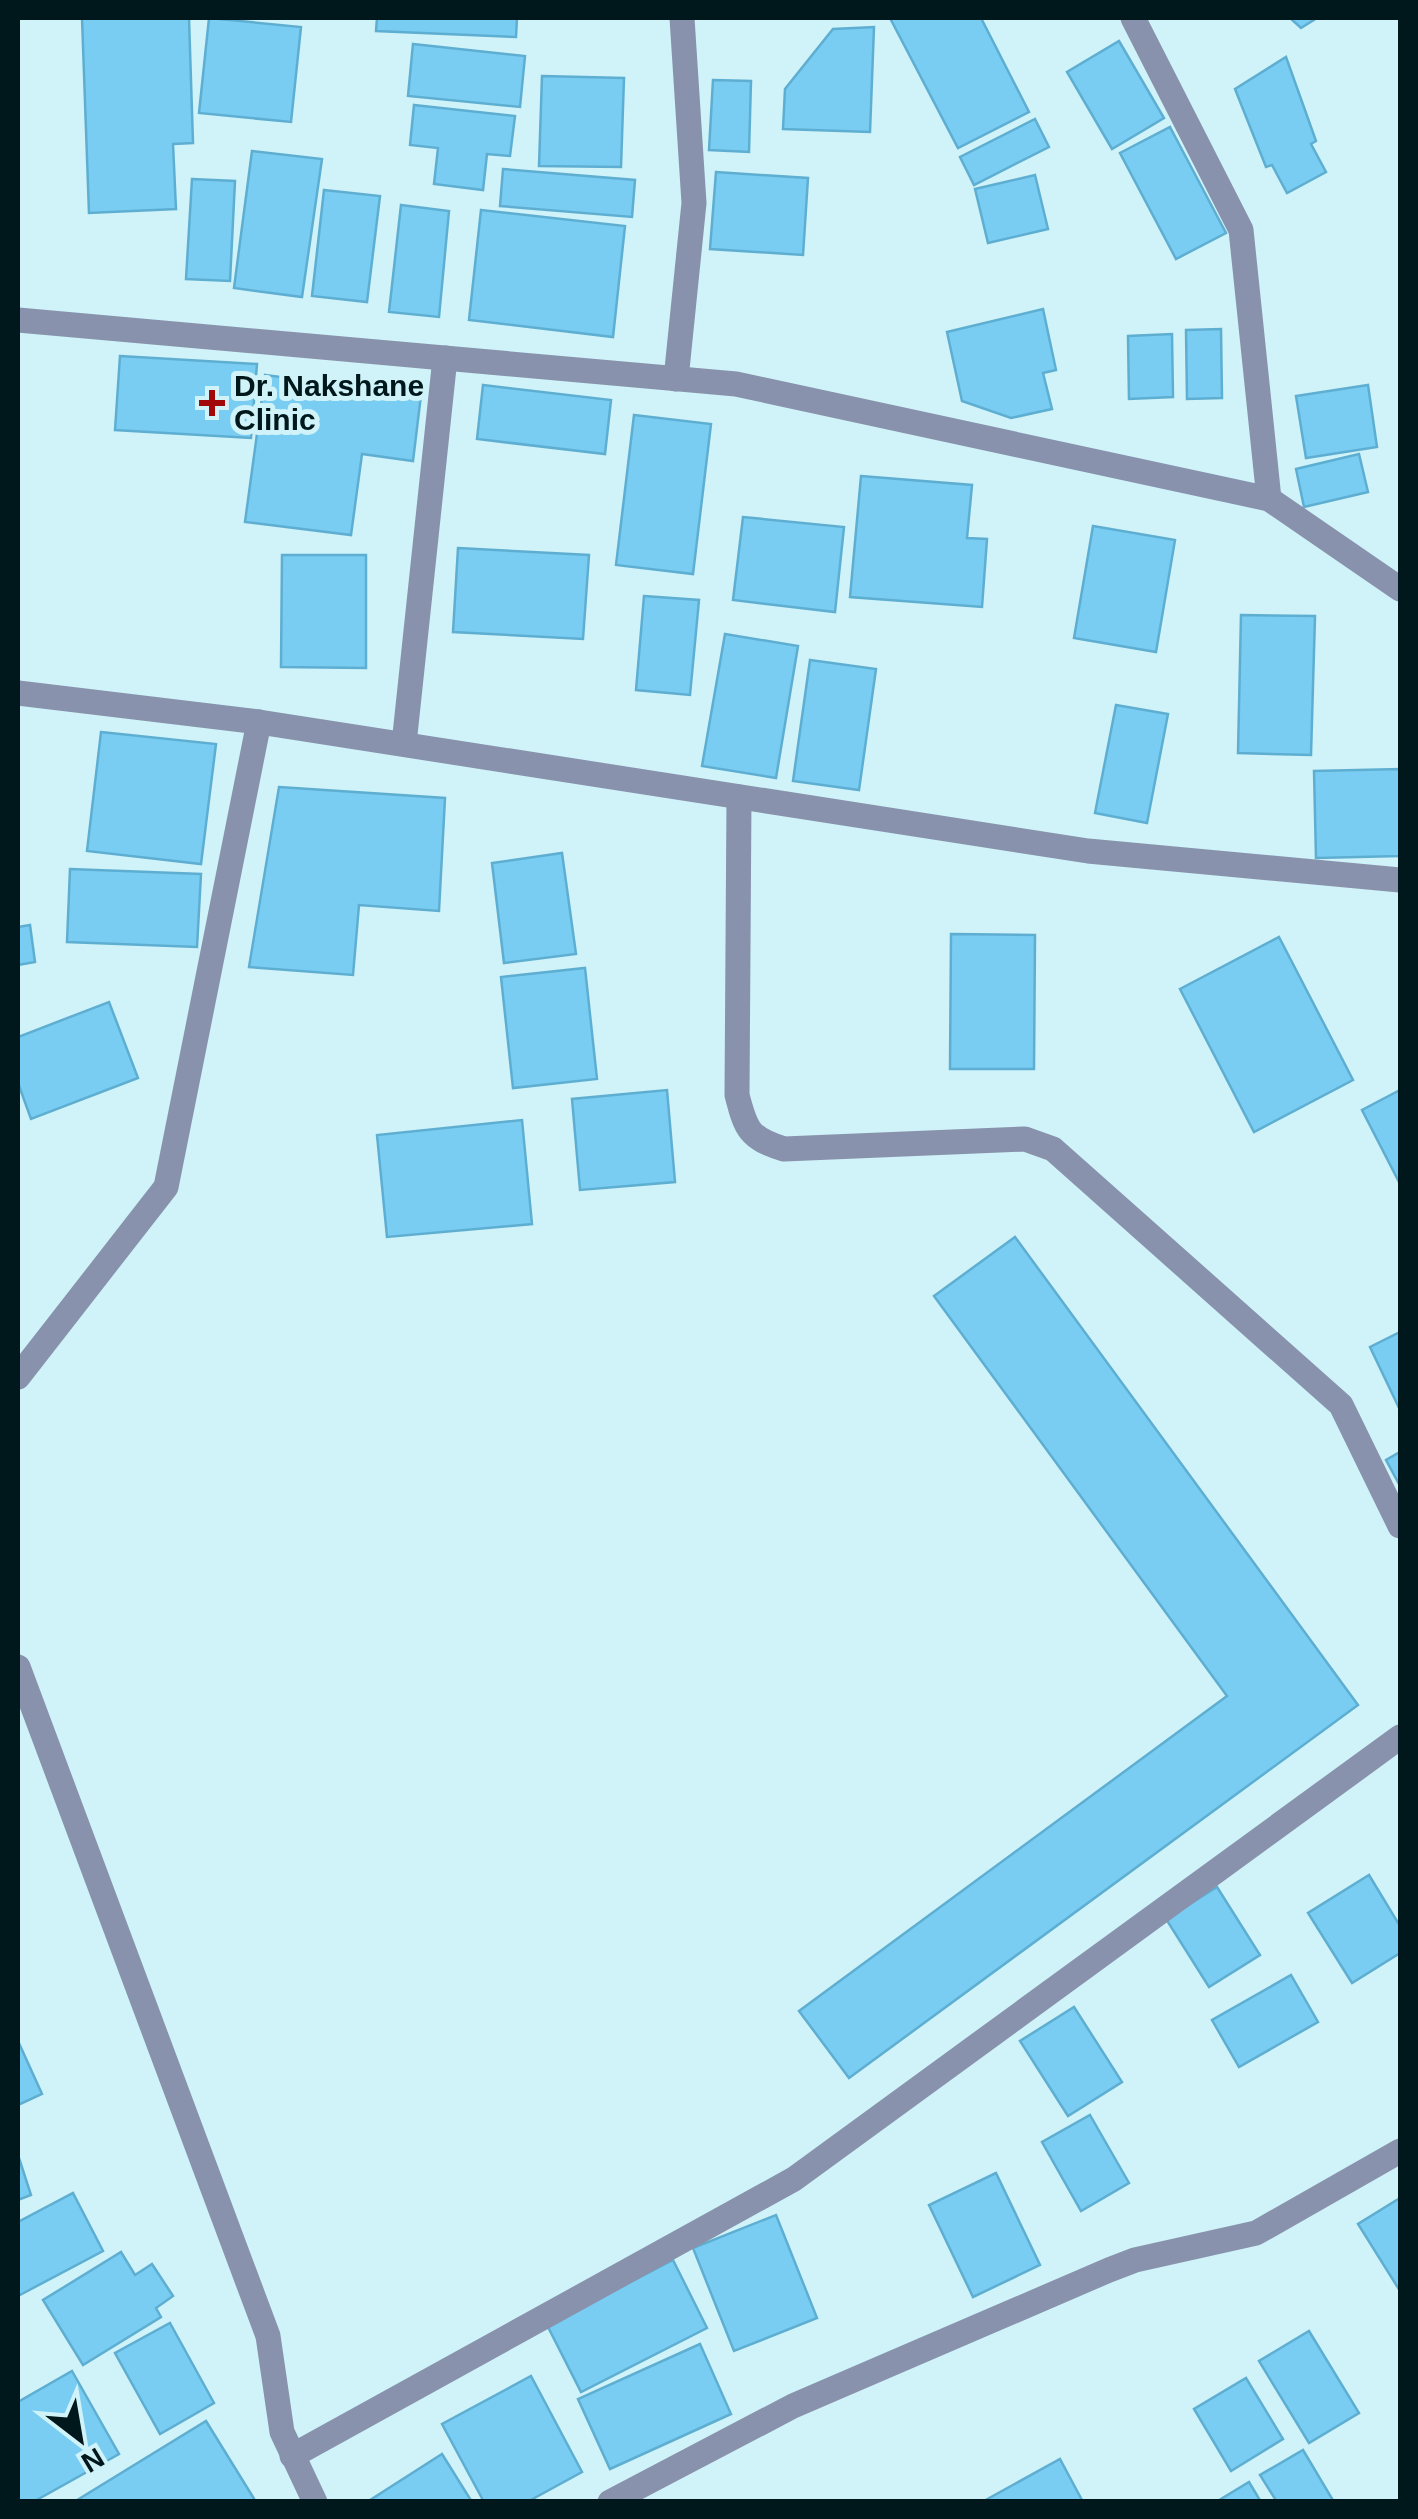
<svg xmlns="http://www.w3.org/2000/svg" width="1418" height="2519" font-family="Helvetica,sans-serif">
  <rect width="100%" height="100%" fill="#cff3f8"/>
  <g fill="#7acdf2" stroke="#5eaed2" stroke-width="2.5">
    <path d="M 82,18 L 189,18 L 193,143 L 173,144 L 176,209 L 89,213 Z"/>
    <path d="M 209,18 L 301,27 L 291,122 L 199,113 Z"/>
    <path d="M 377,18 L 517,18 L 516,37 L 376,31 Z"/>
    <path d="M 890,18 L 981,18 L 1029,112 L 958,148 Z"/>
    <path d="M 1290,18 L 1317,18 L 1301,28 Z"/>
    <path d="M 874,27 L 870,132 L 783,129 L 785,89 L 833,29 Z"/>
    <path d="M 1119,41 L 1164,118 L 1112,149 L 1067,72 Z"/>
    <path d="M 413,44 L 525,56 L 520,107 L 408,96 Z"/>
    <path d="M 1286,57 L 1316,141 L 1311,144 L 1326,172 L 1287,193 L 1272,165 L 1266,167 L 1235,89 Z"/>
    <path d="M 542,76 L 624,78 L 621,167 L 539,166 Z"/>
    <path d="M 713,80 L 751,81 L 749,152 L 709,150 Z"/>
    <path d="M 414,105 L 515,116 L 510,156 L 487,154 L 483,190 L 434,184 L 438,148 L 410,145 Z"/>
    <path d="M 1035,119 L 1049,147 L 974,185 L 960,157 Z"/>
    <path d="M 1170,127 L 1226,233 L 1176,259 L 1120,153 Z"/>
    <path d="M 252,151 L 322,159 L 302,297 L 234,288 Z"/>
    <path d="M 503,169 L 635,180 L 632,217 L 500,206 Z"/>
    <path d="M 716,172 L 808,178 L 803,255 L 710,249 Z"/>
    <path d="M 1035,175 L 1048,229 L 988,243 L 975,189 Z"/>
    <path d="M 192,179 L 235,181 L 230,281 L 186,279 Z"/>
    <path d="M 324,190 L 380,196 L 367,302 L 312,296 Z"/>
    <path d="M 401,205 L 449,211 L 439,317 L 389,312 Z"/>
    <path d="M 481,210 L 625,226 L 613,337 L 469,320 Z"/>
    <path d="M 1043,309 L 1056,370 L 1043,373 L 1052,409 L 1011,418 L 962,401 L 947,332 Z"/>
    <path d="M 1221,329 L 1222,398 L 1187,399 L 1186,330 Z"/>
    <path d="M 1172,334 L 1173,397 L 1129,399 L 1128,336 Z"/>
    <path d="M 120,356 L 257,364 L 251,438 L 115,430 Z"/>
    <path d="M 265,375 L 421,395 L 413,461 L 362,454 L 351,535 L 245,522 Z"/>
    <path d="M 483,385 L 611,400 L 605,454 L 477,439 Z"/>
    <path d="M 1368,385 L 1377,447 L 1306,458 L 1296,396 Z"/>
    <path d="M 634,415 L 711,424 L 693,574 L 616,565 Z"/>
    <path d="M 1359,454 L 1368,492 L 1304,507 L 1296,469 Z"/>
    <path d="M 861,476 L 972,485 L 967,538 L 987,539 L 982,607 L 850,597 Z"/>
    <path d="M 743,517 L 844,527 L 835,612 L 733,600 Z"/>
    <path d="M 1093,526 L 1175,540 L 1156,652 L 1074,638 Z"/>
    <path d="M 458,548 L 589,555 L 583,639 L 453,632 Z"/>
    <path d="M 282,555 L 366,555 L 366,668 L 281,667 Z"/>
    <path d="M 644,596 L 699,600 L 690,695 L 636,690 Z"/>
    <path d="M 1241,615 L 1315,616 L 1311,755 L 1238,753 Z"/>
    <path d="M 725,634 L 798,646 L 776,778 L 702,766 Z"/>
    <path d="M 810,660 L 876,669 L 859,790 L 793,781 Z"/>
    <path d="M 1116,705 L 1168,714 L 1147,823 L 1095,813 Z"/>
    <path d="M 101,732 L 216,744 L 201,864 L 87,851 Z"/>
    <path d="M 1400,769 L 1400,856 L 1316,858 L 1314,771 Z"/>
    <path d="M 279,787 L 445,798 L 439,911 L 359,905 L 353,975 L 249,967 Z"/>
    <path d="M 562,853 L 576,954 L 504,963 L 492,863 Z"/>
    <path d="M 70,869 L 201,874 L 197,947 L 67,942 Z"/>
    <path d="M 30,925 L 35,962 L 18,965 L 18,927 Z"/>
    <path d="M 951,934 L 1035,935 L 1034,1069 L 950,1069 Z"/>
    <path d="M 1279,937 L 1353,1080 L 1254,1132 L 1180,989 Z"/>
    <path d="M 585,968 L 597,1079 L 513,1088 L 501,977 Z"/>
    <path d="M 109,1002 L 138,1078 L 31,1119 L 18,1083 L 18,1037 Z"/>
    <path d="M 667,1090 L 675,1182 L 580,1190 L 572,1099 Z"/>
    <path d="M 1400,1090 L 1400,1182 L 1399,1182 L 1362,1110 Z"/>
    <path d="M 522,1120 L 532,1224 L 387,1237 L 377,1135 Z"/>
    <path d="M 1015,1237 L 1358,1705 L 849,2078 L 799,2011 L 1227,1696 L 934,1296 Z"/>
    <path d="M 1400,1332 L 1400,1410 L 1370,1347 Z"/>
    <path d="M 1400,1452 L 1400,1486 L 1386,1460 Z"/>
    <path d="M 1369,1875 L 1400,1926 L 1400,1953 L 1352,1983 L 1308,1913 Z"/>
    <path d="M 1217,1887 L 1260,1955 L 1209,1987 L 1166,1919 Z"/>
    <path d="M 1291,1975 L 1318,2022 L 1239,2067 L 1212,2020 Z"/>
    <path d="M 1074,2007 L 1122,2082 L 1068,2116 L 1020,2041 Z"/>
    <path d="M 18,2041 L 42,2094 L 18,2105 Z"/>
    <path d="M 1090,2115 L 1129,2183 L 1081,2211 L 1042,2142 Z"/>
    <path d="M 18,2155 L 31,2195 L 18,2200 Z"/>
    <path d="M 996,2173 L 1040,2265 L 973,2297 L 929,2205 Z"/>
    <path d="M 73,2193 L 103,2251 L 18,2296 L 18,2222 Z"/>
    <path d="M 1400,2198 L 1400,2291 L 1358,2224 Z"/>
    <path d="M 776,2215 L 817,2318 L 734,2351 L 693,2248 Z"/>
    <path d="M 121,2252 L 135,2275 L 152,2264 L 173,2296 L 156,2308 L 161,2317 L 83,2365 L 43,2300 Z"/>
    <path d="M 673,2260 L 707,2328 L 581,2392 L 547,2325 Z"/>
    <path d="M 170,2323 L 214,2403 L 160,2434 L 115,2353 Z"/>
    <path d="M 1309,2331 L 1359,2413 L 1309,2443 L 1259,2361 Z"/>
    <path d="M 700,2344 L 731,2414 L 610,2469 L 578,2399 Z"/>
    <path d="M 72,2371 L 119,2454 L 33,2502 L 18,2502 L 18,2402 Z"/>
    <path d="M 531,2376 L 582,2472 L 527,2502 L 484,2502 L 442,2424 Z"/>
    <path d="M 1246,2378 L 1283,2439 L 1231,2471 L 1194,2409 Z"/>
    <path d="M 206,2421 L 256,2502 L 74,2502 Z"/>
    <path d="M 1303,2450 L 1334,2502 L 1277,2502 L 1260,2475 Z"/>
    <path d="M 442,2454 L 472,2502 L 367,2502 Z"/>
    <path d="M 1060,2459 L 1083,2502 L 982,2502 Z"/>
    <path d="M 1249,2482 L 1261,2502 L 1216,2502 Z"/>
  </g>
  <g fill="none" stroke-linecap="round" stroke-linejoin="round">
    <g stroke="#8892ad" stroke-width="25">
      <path d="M 1133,18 L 1241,230 L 1269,499"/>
      <path d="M 18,320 L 736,384 L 1269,499 L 1400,589"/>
      <path d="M 676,379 L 694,203 L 682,18"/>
      <path d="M 18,693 L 259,722"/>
      <path d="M 404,744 L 445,358"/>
      <path d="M 739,797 L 737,1095 C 746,1130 749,1138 784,1149 L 1025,1139 L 1053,1149 L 1341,1405 L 1400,1526"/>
      <path d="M 18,1377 L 166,1187 L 259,722 L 1088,851 L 1400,880"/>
      <path d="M 18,1667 L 268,2336 L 282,2432 L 315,2502"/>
      <path d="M 292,2456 L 794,2179 L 1400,1737"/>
      <path d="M 610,2502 L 793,2406 L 1109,2270 L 1135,2260 L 1256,2233 L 1400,2151"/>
    </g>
  </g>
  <path fill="#a20909" stroke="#cff3f8" stroke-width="4" d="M207 388h10v10h10v10h-10v10h-10v-10h-10v-10h10z"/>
  <g text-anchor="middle" stroke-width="10" stroke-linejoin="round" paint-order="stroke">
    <g font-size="30" font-weight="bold" fill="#00171c" stroke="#cff3f8" text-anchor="start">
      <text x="234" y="396">Dr. Nakshane<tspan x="234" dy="34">Clinic</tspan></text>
    </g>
  </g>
  <rect width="1418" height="2519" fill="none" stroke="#00171c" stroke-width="40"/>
  <g transform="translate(80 2439) rotate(149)" stroke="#cff3f8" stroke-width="8" paint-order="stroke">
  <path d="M0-8L18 38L0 25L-18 38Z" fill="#00171c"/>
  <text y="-15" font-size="28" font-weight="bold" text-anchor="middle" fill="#00171c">N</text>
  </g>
</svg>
